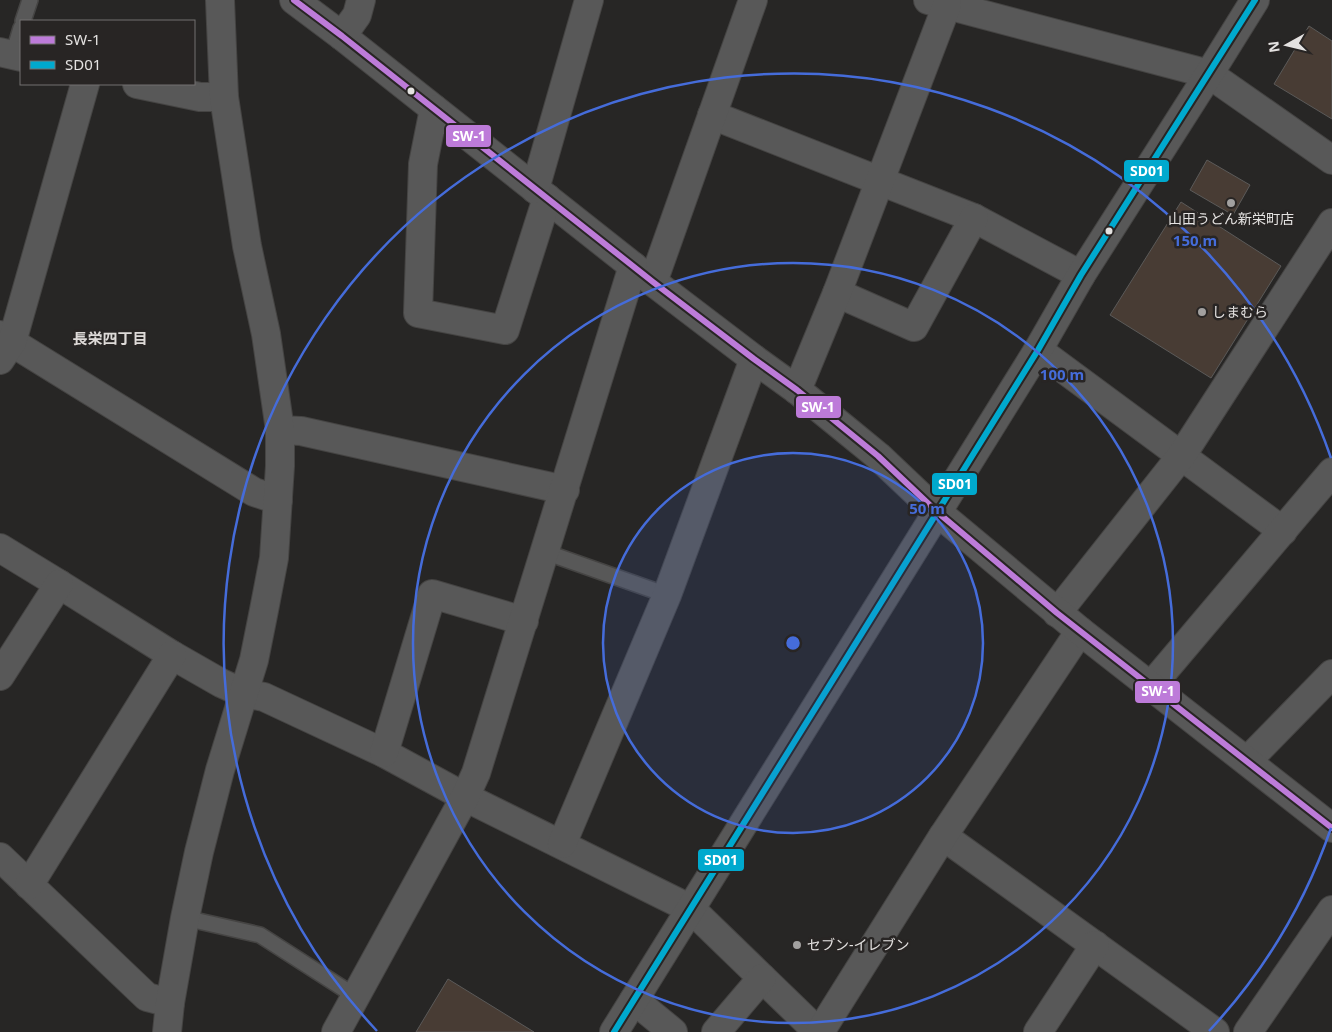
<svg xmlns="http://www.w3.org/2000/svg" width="1332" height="1032" font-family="'Noto Sans','Noto Sans JP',sans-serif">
  <rect width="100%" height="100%" fill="#272625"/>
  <g fill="#483c34" stroke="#5b5a59">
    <path d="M 1309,26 L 1332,41 L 1332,119 L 1274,84 Z"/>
    <path d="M 1207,160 L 1250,185 L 1233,215 L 1190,190 Z"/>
    <path d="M 1181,202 L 1281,266 L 1211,378 L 1110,315 Z"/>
    <path d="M 448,979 L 534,1032 L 416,1032 Z"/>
  </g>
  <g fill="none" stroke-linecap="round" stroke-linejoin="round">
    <g stroke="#454443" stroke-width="18">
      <g id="service">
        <path d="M 23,21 L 30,0"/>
        <path d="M 13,55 L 21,28"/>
        <path d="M 545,552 L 667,595"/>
        <path d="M 185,918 L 260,935 L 355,996"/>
      </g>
    </g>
    <g stroke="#454443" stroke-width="30">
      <g id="minor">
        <path d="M 294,0 L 342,36 L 653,282 L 754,359 L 797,390 L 845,429 L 878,456 L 936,511"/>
        <path d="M 928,0 L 1209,74 L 1332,160"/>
        <path d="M 342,36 L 357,15 L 361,0"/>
        <path d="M 0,52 L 21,57"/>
        <path d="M 137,84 L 200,97 L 224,97"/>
        <path d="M 434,109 L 423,164 L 418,313 L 505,330 L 547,198"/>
        <path d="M 712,115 L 974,218 L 1081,275"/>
        <path d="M 535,189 L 589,0"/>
        <path d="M 653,282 L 753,0"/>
        <path d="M 837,293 L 914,327 L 974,218"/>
        <path d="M 0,335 L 254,492 L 278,500"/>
        <path d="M 1038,350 L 1283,531"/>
        <path d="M 0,360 L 12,342 L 85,84"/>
        <path d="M 797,390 L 837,293 L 947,5"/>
        <path d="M 280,430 L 301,431 L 565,490"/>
        <path d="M 0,548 L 59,584 L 172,655 L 221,683 L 243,693 L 264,697 L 384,753 L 465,797 L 691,909 L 818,1032"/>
        <path d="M 1057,613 L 1182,455 L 1332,223"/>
        <path d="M 0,676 L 59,584"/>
        <path d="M 1151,686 L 1332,472"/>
        <path d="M 384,753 L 432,594 L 524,621"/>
        <path d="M 1247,761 L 1332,674"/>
        <path d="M 943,836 L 1215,1032"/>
        <path d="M 562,844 L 667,595 L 754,359"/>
        <path d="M 0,857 L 147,997 L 170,1003"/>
        <path d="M 29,885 L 172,655"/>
        <path d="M 634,1000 L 673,1032"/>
        <path d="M 167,1032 L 170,1003 L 185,918 L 199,852 L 220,770 L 254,660 L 264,610 L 274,558 L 280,466 L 280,430 L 266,334 L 247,246 L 224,97 L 220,0"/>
        <path d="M 336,1032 L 465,797 L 476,773 L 633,266"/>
        <path d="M 716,1032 L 762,978"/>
        <path d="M 820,1032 L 943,836 L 1080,631"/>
        <path d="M 1038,1032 L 1095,945"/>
        <path d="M 1248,1032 L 1332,910"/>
      </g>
    </g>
    <g stroke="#454443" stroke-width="30">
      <g id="tertiary">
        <path d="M 936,511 L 1080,631 L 1332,828"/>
        <path d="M 614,1032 L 1038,350 L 1081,275 L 1209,74 L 1255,0"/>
      </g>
    </g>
    <use href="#service" stroke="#585858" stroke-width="15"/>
    <use href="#minor" stroke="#585858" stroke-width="28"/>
    <use href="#tertiary" stroke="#585858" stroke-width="28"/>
    <g stroke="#282524" stroke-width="10">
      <path id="bus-1" d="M 294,0 L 342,36 L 653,282 L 754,359 L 797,390 L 878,456 L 936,511 L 1057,613 L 1332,828"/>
    </g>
    <g stroke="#282524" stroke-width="10">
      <path id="bus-2" d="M 614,1032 L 1038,350 L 1081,275 L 1255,0"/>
    </g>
    <use href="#bus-1" stroke="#bd7bd9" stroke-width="6"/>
    <use href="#bus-2" stroke="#00a9ce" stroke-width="6"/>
  </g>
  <circle cx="793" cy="643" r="190" fill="#456cda" fill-opacity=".12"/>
  <g fill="none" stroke="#456cda" stroke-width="2.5">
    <circle cx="793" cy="643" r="190"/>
    <circle cx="793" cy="643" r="380"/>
    <path d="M1331 828A569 569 0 0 1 1209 1031M377 1031A569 569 0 1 1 1331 458"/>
  </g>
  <g fill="#e4e2e1" stroke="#282524" stroke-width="2">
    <circle cx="411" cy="91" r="4.5"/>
    <circle cx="1109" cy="231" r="4.5"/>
  </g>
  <g fill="#a2a09f" stroke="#282524" stroke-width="2">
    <circle cx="1231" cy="203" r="5"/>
    <circle cx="1202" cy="312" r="5"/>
    <circle cx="797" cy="945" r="5"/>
  </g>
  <g text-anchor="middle" stroke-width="5" stroke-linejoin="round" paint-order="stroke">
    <g font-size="14" fill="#e4e2e1" stroke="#282524" text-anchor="start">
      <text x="1231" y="224" text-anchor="middle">山田うどん新栄町店</text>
      <text x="1212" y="317">しまむら</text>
      <text x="807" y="950">セブン-イレブン</text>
    </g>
    <g font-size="15" font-weight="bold" fill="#dedad8" stroke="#282524">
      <text x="110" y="344">長栄四丁目</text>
    </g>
  </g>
  <circle cx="793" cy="643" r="8" fill="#456cda" stroke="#282524" stroke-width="2.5"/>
  <g font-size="15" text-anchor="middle" font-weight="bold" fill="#456cda" stroke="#282524" stroke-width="5" stroke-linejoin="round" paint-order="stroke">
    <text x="1195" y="246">150 m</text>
    <text x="1062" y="380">100 m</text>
    <text x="927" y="514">50 m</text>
  </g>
  <g stroke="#282524" stroke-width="2">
    <rect x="445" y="124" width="47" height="24" rx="5" fill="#bd7bd9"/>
    <rect x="1123" y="159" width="47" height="24" rx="5" fill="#00a9ce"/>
    <rect x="795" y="395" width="47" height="24" rx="5" fill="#bd7bd9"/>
    <rect x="931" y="472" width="47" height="24" rx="5" fill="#00a9ce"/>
    <rect x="1134" y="680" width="47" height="24" rx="5" fill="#bd7bd9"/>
    <rect x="697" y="848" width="48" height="24" rx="5" fill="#00a9ce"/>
  </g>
  <g font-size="14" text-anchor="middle" font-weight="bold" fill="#fff">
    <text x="469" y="141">SW-1</text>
    <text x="1147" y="176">SD01</text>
    <text x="818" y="412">SW-1</text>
    <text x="955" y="489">SD01</text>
    <text x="1158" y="696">SW-1</text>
    <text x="721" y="865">SD01</text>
  </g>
  <rect x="20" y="20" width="175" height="65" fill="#282524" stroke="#737170"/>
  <rect x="30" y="36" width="25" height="8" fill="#bd7bd9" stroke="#737170"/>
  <text x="65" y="45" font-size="15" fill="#e4e2e1">SW-1</text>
  <rect x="30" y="61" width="25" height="8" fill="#00a9ce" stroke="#737170"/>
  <text x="65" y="70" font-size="15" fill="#e4e2e1">SD01</text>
  <g transform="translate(1287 45) rotate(262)" stroke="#282524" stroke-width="4" paint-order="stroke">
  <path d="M0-4L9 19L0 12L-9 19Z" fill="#e4e2e1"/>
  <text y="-8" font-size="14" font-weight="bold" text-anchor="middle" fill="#e4e2e1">N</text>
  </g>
</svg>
